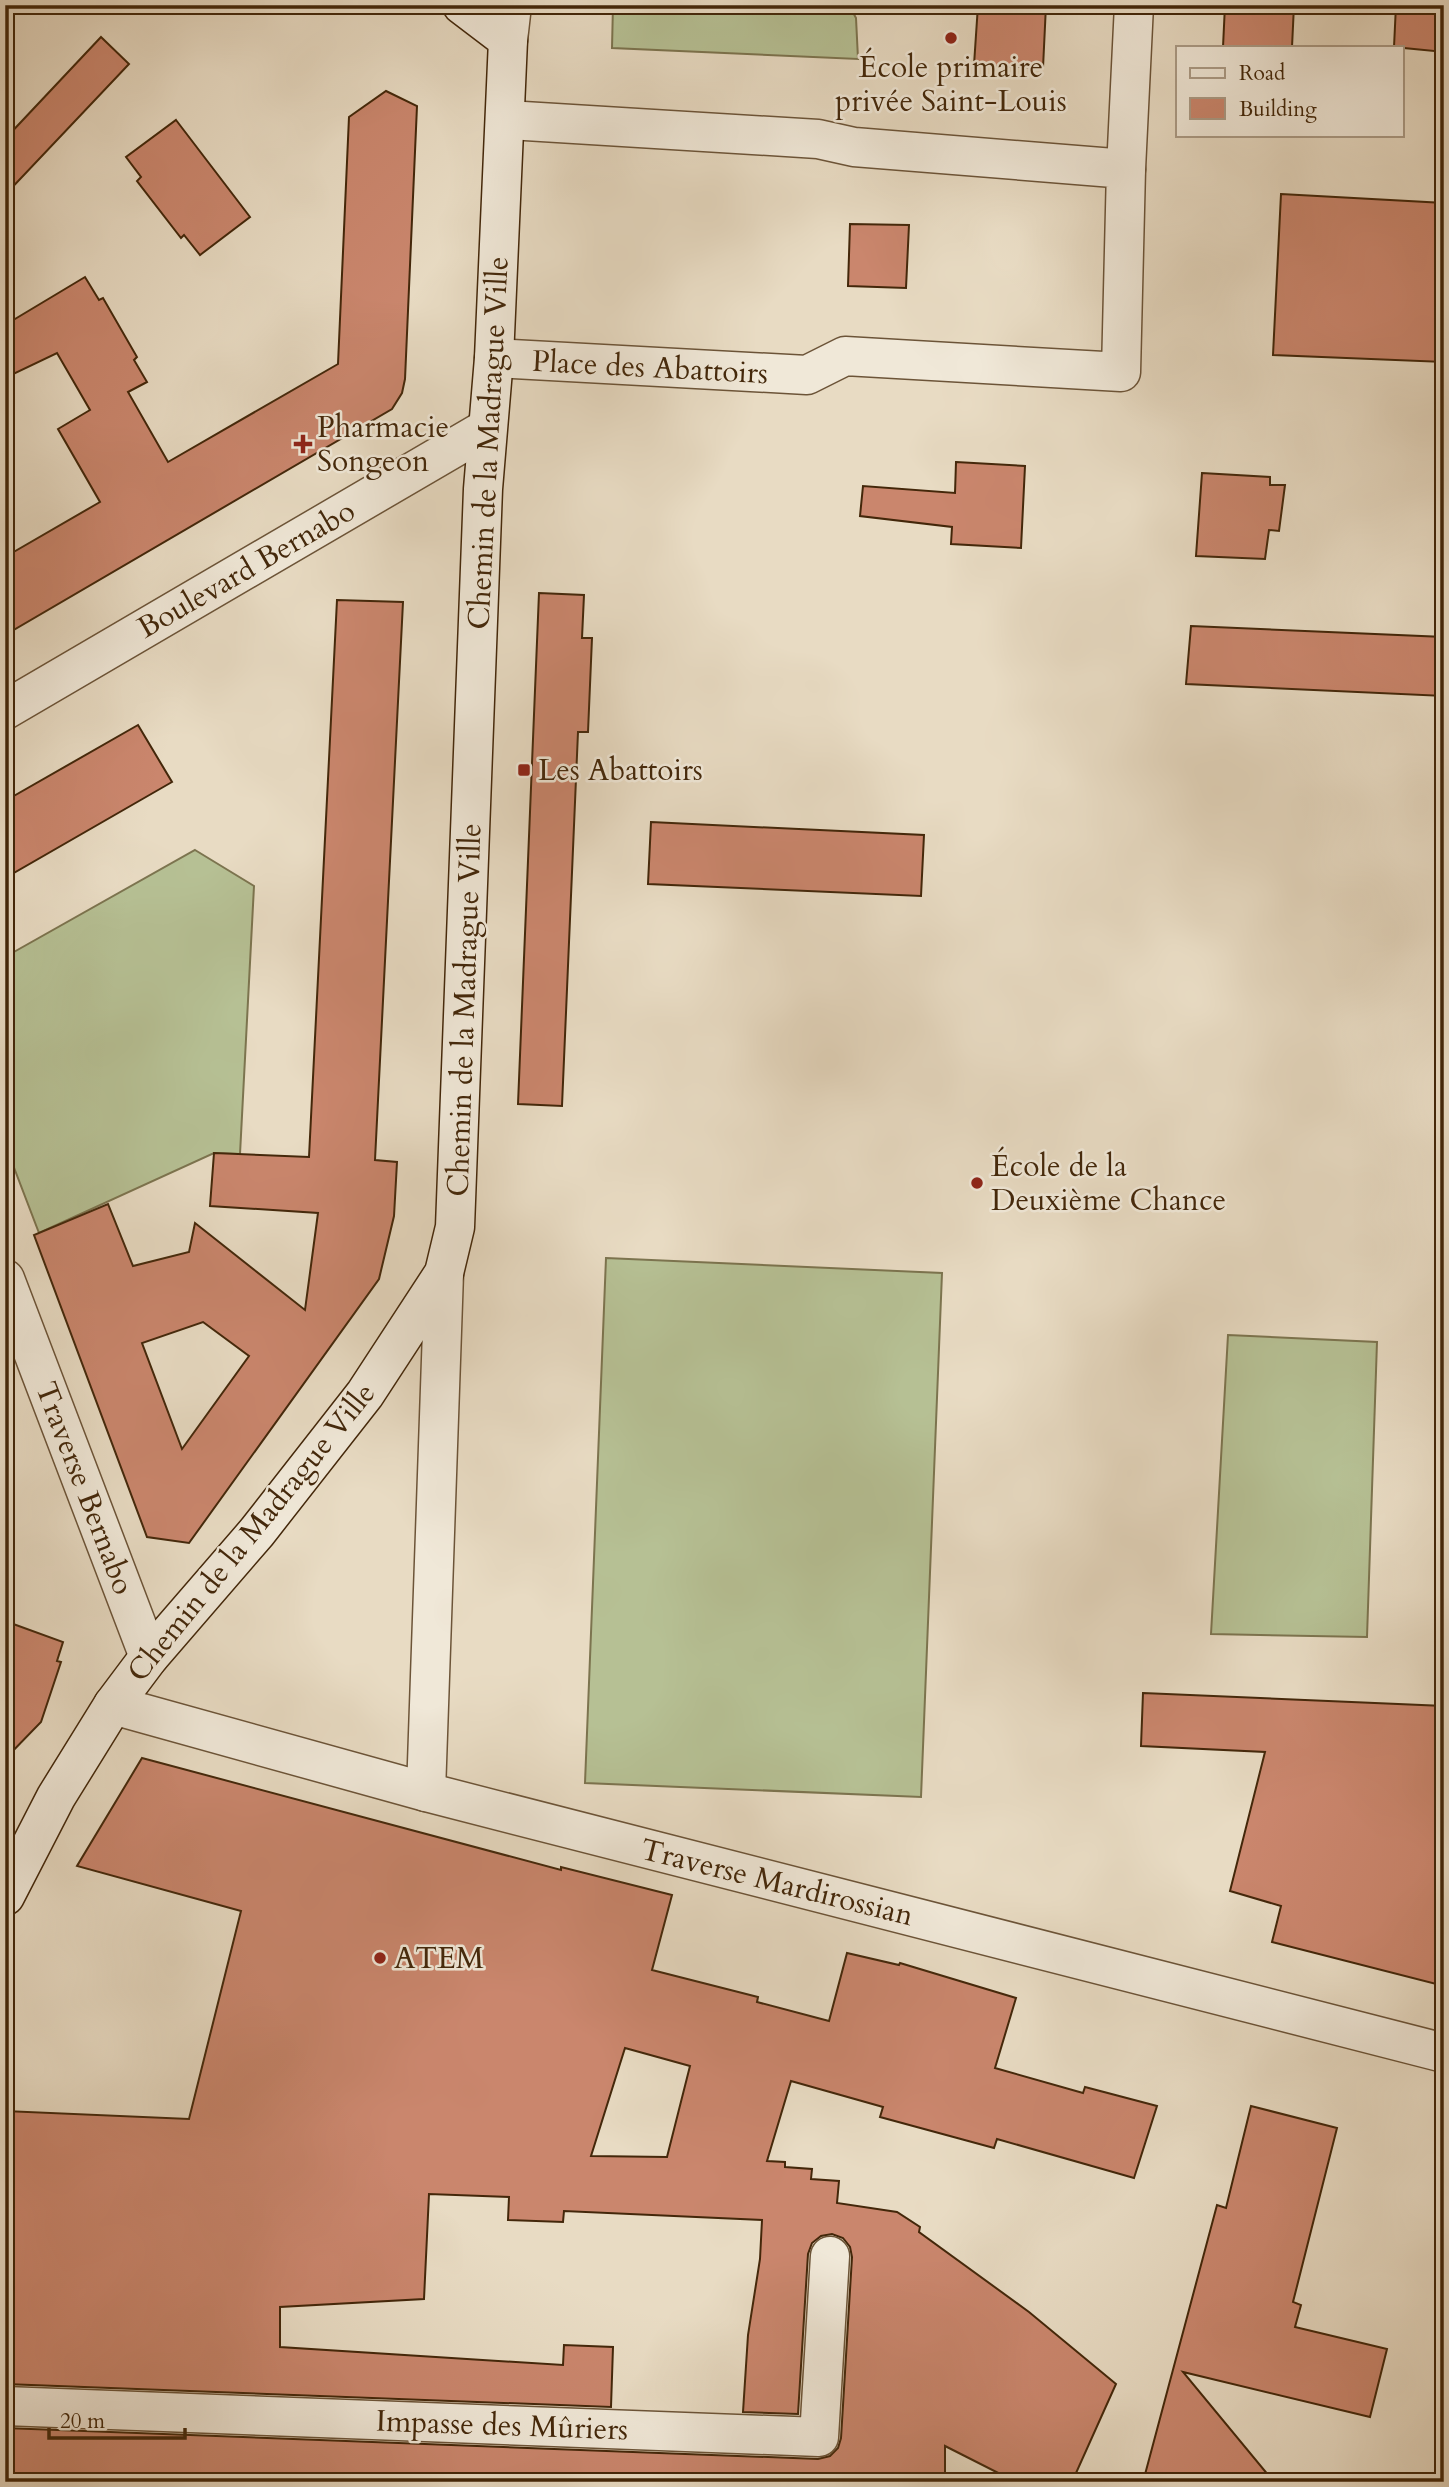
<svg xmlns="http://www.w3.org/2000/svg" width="1449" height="2487" font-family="Cardo,serif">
  <rect width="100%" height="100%" fill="#e8dbc3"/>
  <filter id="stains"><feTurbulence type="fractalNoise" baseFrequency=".00286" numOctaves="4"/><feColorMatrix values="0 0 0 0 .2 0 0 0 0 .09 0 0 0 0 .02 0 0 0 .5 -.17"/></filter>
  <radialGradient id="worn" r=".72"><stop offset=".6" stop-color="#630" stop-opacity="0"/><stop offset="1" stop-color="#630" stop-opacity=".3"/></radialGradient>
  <g fill="#b6c094" stroke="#7c744f" stroke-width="2">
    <path d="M 613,5 L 849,5 L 856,18 L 858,59 L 612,48 Z"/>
    <path d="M 195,850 L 254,886 L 240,1154 L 214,1153 L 39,1233 L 5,1144 L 5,957 Z"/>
    <path d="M 606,1258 L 942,1273 L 921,1797 L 585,1783 Z"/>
    <path d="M 1228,1335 L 1377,1342 L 1367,1637 L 1211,1634 Z"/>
  </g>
  <g fill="#ca866d" stroke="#43270a" stroke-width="2" fill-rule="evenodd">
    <path d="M 978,5 L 1046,5 L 1043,68 L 974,65 Z"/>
    <path d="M 1225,5 L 1294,5 L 1292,47 L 1223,47 Z"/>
    <path d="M 1396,5 L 1444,5 L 1444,52 L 1394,47 Z"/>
    <path d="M 101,37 L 129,64 L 5,195 L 5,139 Z"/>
    <path d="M 386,91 L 417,106 L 405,379 L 402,393 L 392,409 L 5,635 L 5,557 L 100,502 L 58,429 L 90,410 L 57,353 L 5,378 L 5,325 L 85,277 L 99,300 L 103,298 L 137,357 L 134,360 L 147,382 L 128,392 L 168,462 L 338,364 L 349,117 Z"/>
    <path d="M 176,120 L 250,217 L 200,255 L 184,235 L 181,238 L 137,181 L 141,177 L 126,157 Z"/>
    <path d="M 1281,194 L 1444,203 L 1444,362 L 1273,355 Z"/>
    <path d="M 850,224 L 909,225 L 906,288 L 848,286 Z"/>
    <path d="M 956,462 L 1025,466 L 1021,548 L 951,544 L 952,527 L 860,516 L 863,486 L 955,493 Z"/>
    <path d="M 1202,473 L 1270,477 L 1270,485 L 1285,485 L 1279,531 L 1269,530 L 1265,559 L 1196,556 Z"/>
    <path d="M 539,593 L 584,595 L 582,638 L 592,638 L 588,732 L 578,732 L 562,1106 L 518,1104 Z"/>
    <path d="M 337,600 L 403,602 L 375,1160 L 397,1162 L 394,1216 L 379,1279 L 189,1543 L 147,1537 L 34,1235 L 108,1204 L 133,1266 L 189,1252 L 195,1223 L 305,1310 L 318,1213 L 210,1206 L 214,1153 L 309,1157 ZM 203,1322 L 249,1356 L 182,1449 L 142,1343 Z"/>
    <path d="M 1191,626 L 1444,637 L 1444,696 L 1186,684 Z"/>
    <path d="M 138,725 L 172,782 L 5,878 L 5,801 Z"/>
    <path d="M 651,822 L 924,835 L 921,896 L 648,884 Z"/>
    <path d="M 5,1621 L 63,1642 L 57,1661 L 61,1662 L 41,1722 L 5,1759 Z"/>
    <path d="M 1143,1693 L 1444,1706 L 1444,1986 L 1272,1942 L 1281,1906 L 1230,1891 L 1265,1752 L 1141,1746 Z"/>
    <path d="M 142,1758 L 561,1870 L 561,1867 L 672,1895 L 652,1970 L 758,1997 L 757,2002 L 829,2021 L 847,1953 L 899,1965 L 900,1963 L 1016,1998 L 995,2068 L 1083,2093 L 1085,2087 L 1157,2106 L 1134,2178 L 997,2139 L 994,2148 L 880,2117 L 883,2107 L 791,2081 L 767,2161 L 785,2162 L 785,2167 L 812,2169 L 811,2179 L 839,2181 L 837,2203 L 897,2212 L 920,2227 L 919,2232 L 1029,2312 L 1116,2384 L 1072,2482 L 1016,2482 L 945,2446 L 945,2482 L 5,2482 L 5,2428 L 818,2459 L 830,2456 L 838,2448 L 841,2438 L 852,2257 L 850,2247 L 843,2238 L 832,2234 L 821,2236 L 812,2243 L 808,2254 L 798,2414 L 743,2412 L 748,2335 L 760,2259 L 762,2220 L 564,2211 L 563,2222 L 508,2220 L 509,2197 L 429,2194 L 424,2299 L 280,2307 L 280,2347 L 563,2365 L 564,2345 L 613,2347 L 611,2407 L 5,2384 L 5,2264 L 12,2264 L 5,2193 L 5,2111 L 189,2119 L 241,1911 L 77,1866 ZM 625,2048 L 690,2066 L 667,2157 L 591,2156 Z"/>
    <path d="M 1251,2106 L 1337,2128 L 1293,2302 L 1301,2305 L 1295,2327 L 1387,2349 L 1370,2417 L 1183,2372 L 1274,2482 L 1143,2482 L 1217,2205 L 1226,2208 Z"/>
  </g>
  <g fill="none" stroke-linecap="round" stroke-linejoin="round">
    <g stroke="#6c5438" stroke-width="41">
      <g id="street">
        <path d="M 508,40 L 512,5"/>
        <path d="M 1126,169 L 1134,5"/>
        <path d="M 494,358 L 807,375 L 845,356 L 1121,372 L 1126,169 L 854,147 L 818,139 L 507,120"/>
        <path d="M 5,710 L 486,429"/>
        <path d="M 5,1279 L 149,1657"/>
        <path d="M 113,1705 L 426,1792 L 1444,2053"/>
        <path d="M 426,1792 L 444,1273"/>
        <path d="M 5,2406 L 819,2437 L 830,2256"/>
      </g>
    </g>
    <g stroke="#43270a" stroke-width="41">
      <path id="secondary" d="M 5,1896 L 56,1797 L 113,1705 L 149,1657 L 257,1532 L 365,1394 L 444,1273 L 455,1227 L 483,489 L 494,358 L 508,40 L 462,5"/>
    </g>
    <use href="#street" stroke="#f0e8d8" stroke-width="38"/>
    <use href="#secondary" stroke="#f0e8d8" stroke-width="38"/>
  </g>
  <g fill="#8f2418" stroke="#f0e8d8" stroke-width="2.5">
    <circle cx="951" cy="38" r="7"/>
    <path d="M299.5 433.5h7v7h7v7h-7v7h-7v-7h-7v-7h7z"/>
    <rect x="517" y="763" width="14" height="14" rx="3.5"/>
    <circle cx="977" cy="1183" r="7"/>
    <circle cx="380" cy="1958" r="7"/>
  </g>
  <g text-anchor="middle" stroke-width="5" stroke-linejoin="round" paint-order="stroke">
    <g font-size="30" fill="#43270a" stroke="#f0e8d8" text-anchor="start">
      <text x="951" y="77" text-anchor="middle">École primaire<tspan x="951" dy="34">privée Saint-Louis</tspan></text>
      <text x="317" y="437">Pharmacie<tspan x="317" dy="34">Songeon</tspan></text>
      <text x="538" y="780">Les Abattoirs</text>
      <text x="991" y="1176">École de la<tspan x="991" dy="34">Deuxième Chance</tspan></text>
      <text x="394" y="1968">ATEM</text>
    </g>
    <g font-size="30" fill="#43270a" stroke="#f0e8d8">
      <text transform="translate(650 367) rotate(3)" y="10">Place des Abattoirs</text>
      <text transform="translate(488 443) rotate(-87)" y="10">Chemin de la Madrague Ville</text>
      <text transform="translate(246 569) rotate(-30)" y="10">Boulevard Bernabo</text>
      <text transform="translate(464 1010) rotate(-88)" y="10">Chemin de la Madrague Ville</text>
      <text transform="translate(85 1488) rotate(69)" y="10">Traverse Bernabo</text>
      <text transform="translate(251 1532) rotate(-51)" y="10">Chemin de la Madrague Ville</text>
      <text transform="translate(777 1882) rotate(14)" y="10">Traverse Mardirossian</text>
      <text transform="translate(502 2425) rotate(2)" y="10">Impasse des Mûriers</text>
    </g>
  </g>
  <rect width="1449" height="2487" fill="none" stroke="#e8dbc3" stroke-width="28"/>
  <rect x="7" y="7" width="1435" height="2473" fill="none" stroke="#43270a" stroke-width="3.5"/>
  <rect x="14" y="14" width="1421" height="2459" fill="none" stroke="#43270a" stroke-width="2"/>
  <rect x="1176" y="46" width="228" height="91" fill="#f0e8d8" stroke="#ab9b86" stroke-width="2"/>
  <rect x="1190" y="68" width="35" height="10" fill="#f0e8d8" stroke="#ab9b86" stroke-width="2"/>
  <text x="1239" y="80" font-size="21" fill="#43270a">Road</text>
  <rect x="1190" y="98" width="35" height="21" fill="#ca866d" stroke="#ab9b86" stroke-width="2"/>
  <text x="1239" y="116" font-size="21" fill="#43270a">Building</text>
  <path d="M49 2428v10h136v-10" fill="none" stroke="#43270a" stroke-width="3.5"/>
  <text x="60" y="2428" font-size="21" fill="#43270a" stroke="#f0e8d8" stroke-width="5" paint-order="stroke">20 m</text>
  <rect width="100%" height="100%" filter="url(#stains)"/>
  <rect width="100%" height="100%" fill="url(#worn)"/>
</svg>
